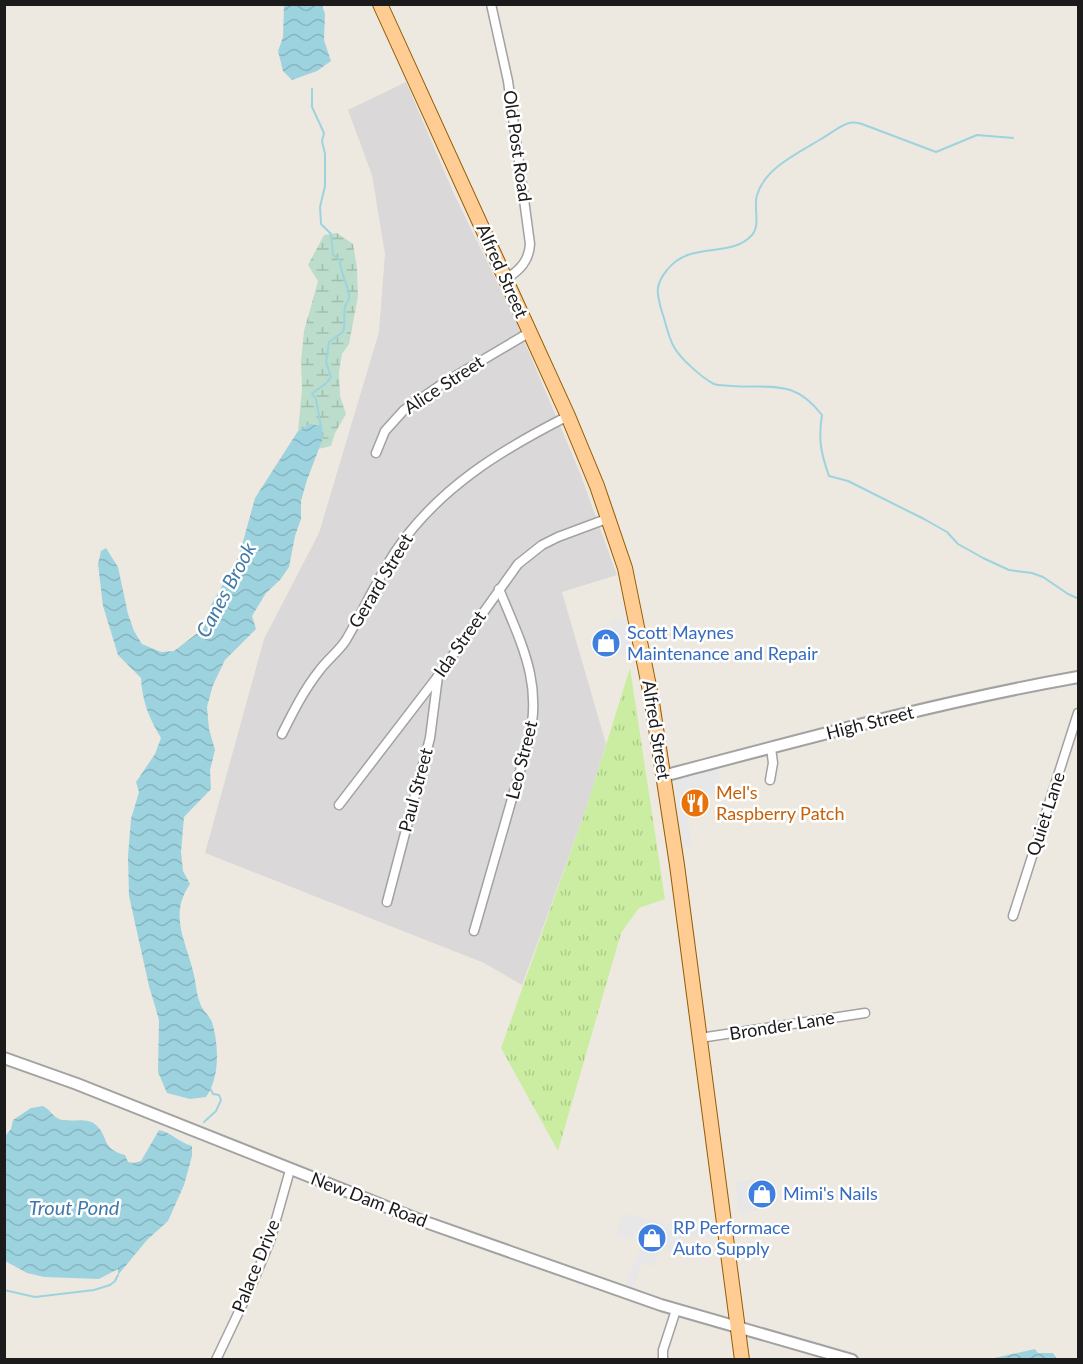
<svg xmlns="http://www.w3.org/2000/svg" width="1083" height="1364" font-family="Lato,sans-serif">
  <defs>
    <pattern id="grass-tufts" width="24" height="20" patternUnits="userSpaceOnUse" patternTransform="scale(1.5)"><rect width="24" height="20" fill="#caeda1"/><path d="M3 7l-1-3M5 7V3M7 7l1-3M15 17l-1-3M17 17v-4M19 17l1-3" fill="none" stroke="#adcb8a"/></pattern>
    <pattern id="wetland-marsh" width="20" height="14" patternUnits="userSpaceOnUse" patternTransform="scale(1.5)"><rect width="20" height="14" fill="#bcddcc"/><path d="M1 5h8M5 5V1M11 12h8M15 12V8" fill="none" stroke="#a1bdaf"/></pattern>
    <pattern id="water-waves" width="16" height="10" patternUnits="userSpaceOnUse" patternTransform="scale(1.5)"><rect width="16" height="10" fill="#9dd3df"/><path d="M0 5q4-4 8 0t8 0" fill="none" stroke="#87b5bf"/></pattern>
  </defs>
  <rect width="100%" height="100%" fill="#eee9e0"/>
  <path fill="#dad8d8" d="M 406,82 L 454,194 L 514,317 L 580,473 L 617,575 L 562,592 L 606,744 L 586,809 L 522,985 L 484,963 L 205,853 L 264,639 L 319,533 L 379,332 L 385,254 L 372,175 L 348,110 Z"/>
  <path fill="url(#grass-tufts)" d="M 630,668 L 665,899 L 639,908 L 621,933 L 558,1151 L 501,1048 L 586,809 Z"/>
  <path fill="url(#wetland-marsh)" d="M 337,233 L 353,244 L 357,268 L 358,296 L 349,344 L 342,354 L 339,372 L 340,396 L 346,414 L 335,433 L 331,446 L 318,449 L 322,438 L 310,424 L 298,431 L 302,389 L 301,361 L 304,331 L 318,281 L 308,265 L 324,235 Z"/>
  <g fill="#e7e7e7">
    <path d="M 628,617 L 636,651 L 618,656 L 610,622 Z"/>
    <path d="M 719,766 L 720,794 L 685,794 L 691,846 L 682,847 L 674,777 Z"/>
    <path d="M 754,1179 L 759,1211 L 740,1214 L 735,1182 Z"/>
    <path d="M 624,1214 L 688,1227 L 711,1227 L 715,1224 L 716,1238 L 688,1236 L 682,1241 L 678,1253 L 661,1250 L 653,1267 L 643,1263 L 635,1282 L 635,1289 L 625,1285 L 645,1238 L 635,1233 L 632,1240 L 616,1234 Z"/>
  </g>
  <g fill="url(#water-waves)">
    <path d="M 284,5 L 322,5 L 325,14 L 324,40 L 331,61 L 317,71 L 292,80 L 283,71 L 278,51 L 283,37 Z"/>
    <path d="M 310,424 L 322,426 L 323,438 L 307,480 L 301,501 L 301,519 L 295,536 L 289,567 L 280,580 L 266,593 L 252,616 L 256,629 L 225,660 L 213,685 L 207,707 L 209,729 L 215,750 L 210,770 L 211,789 L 184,817 L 181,852 L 183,871 L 190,884 C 169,915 185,939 193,971 C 196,982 196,993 200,1003 C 202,1010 209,1015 212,1022 C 219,1045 220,1078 206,1097 L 190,1099 L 167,1093 L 158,1072 L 159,1020 L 149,986 L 129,896 L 128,856 L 131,819 L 139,792 L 136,782 L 155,754 L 161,738 C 149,718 142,701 141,678 L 118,655 L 103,606 L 98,564 L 101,551 L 106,548 L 118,567 L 128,614 L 134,631 L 142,644 L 161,652 L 174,651 L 204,628 L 210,607 L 239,556 L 255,498 L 298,431 Z"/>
    <path d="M 43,1106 C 51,1110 53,1118 62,1120 C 72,1122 88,1117 96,1125 C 110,1138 100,1148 125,1155 L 128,1162 L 133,1163 L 141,1161 L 159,1130 C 171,1132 180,1143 192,1146 L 192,1156 L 184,1185 L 168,1221 L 147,1240 L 118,1275 L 118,1269 L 99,1279 L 44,1277 L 27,1273 L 5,1261 L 5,1136 L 11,1129 L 13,1120 L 31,1108 Z"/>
    <path d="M 1035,1349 L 1038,1353 L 1053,1353 L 1057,1359 L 990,1359 Z"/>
  </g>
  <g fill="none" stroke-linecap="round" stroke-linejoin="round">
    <g stroke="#9dd3df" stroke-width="2">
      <path d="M 312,89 L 312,107 L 324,133 L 322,141 L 325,154 L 325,186 L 320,207 L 321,224 L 331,234 L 333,255 L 340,260 C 339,272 350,286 349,298 C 349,301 345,304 345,307 C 343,316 346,324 343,332 L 329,342 L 326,362 L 331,377 C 326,386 319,387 312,394 L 316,399 L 321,427"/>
      <path d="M 1013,138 L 977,135 L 936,152 L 862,124 C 858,123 853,122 849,123 C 839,126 830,134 821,139 C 798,153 765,168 757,195 C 753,207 761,224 752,235 C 731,259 690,240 667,270 C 654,286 657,294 662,312 C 666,323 668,337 674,347 C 680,358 702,378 714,384 C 719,386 727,385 732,386 C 772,389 793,378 822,415 C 818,440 821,453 829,476 L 848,481 L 924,519 L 947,532 L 958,544 L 983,558 L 1009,570 L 1032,573 L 1043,577 L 1068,594 L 1077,598"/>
      <path d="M 204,1122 L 216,1111 L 221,1100 L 219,1095 L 213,1094 L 210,1088"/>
      <path d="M 4,1290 L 35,1297 L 94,1290 L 110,1285 L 115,1281 L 118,1275"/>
    </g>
    <g stroke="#a2a2a2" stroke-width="11">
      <g id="minor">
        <path d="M 491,4 L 508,81 L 530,244 C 529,261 520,270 506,279"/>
        <path d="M 376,453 L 385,431 L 404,410 L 442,384 L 530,332"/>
        <path d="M 282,734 C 293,712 304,690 319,671 C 327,660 339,651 346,640 C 363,611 377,580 395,552 C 438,488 501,450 568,416"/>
        <path d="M 770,780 L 773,763 L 771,748"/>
        <path d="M 339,805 L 438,676 L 518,564 L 542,545 L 558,537 L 609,518"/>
        <path d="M 387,902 L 430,738 L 438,676"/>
        <path d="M 1013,916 L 1078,713"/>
        <path d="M 474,931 L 528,743 C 544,684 521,643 499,589"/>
        <path d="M 700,1038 L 865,1013"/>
        <path d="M 216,1360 L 253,1282 L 270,1241 L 290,1170"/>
        <path d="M 663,1360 L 663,1350 L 676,1310"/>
      </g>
    </g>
    <g stroke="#a2a2a2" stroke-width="14">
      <g id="tertiary">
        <path d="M 663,776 C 800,740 938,702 1078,677"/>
        <path d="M 4,1058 L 77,1084 L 417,1219 L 661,1305 L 852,1360"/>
      </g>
    </g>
    <g stroke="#935c00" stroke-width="16">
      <path id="primary" d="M 380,4 L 568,416 L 597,486 L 625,568 L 651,696 L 677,865 L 742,1360"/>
    </g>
    <use href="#minor" stroke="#fff" stroke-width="8"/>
    <use href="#tertiary" stroke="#fff" stroke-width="10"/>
    <use href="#primary" stroke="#ffcc94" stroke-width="14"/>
  </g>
  <defs>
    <g id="shop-disc" transform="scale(1.5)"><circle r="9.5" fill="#3f7fe0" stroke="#fff"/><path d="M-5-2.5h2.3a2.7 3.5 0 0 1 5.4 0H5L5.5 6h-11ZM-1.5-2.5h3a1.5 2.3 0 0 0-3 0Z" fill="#fff"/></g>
    <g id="restaurant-disc" transform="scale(1.5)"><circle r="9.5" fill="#e8710a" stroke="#fff"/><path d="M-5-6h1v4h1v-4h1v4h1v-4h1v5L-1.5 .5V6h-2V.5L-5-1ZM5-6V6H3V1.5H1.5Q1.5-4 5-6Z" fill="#fff"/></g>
  </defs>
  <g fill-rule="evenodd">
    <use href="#shop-disc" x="606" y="643"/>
    <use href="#restaurant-disc" x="695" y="803"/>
    <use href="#shop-disc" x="762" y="1194"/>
    <use href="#shop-disc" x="652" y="1238"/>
  </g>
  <g text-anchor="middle" stroke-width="5" stroke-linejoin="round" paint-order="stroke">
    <g font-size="18" fill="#1b1b1b" stroke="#fff">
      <text transform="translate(517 146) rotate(82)" y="6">Old Post Road</text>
      <text transform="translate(502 271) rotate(66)" y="6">Alfred Street</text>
      <text transform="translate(444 385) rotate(-33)" y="6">Alice Street</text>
      <text transform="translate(381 581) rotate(-59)" y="6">Gerard Street</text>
      <text transform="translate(460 644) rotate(-55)" y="6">Ida Street</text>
      <text transform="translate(870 723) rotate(-14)" y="6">High Street</text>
      <text transform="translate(656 730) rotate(81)" y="6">Alfred Street</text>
      <text transform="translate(522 760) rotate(-76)" y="6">Leo Street</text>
      <text transform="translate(416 790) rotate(-75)" y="6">Paul Street</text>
      <text transform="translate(1046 814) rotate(-72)" y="6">Quiet Lane</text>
      <text transform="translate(782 1026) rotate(-9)" y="6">Bronder Lane</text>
      <text transform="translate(369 1200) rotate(21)" y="6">New Dam Road</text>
      <text transform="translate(256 1266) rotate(-68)" y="6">Palace Drive</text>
    </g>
    <g font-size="18" fill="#366cbe" stroke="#fff" text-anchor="start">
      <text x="627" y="639">Scott Maynes<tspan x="627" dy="21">Maintenance and Repair</tspan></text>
      <text x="783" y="1200">Mimi's Nails</text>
      <text x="673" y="1234">RP Performace<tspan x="673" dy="21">Auto Supply</tspan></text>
    </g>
    <g font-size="18" fill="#c56008" stroke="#fff" text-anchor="start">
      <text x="716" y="799">Mel's<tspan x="716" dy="21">Raspberry Patch</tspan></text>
    </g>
    <g font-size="20" font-style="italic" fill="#4079a8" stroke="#fff">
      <text transform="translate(226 590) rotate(-62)" y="7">Canes Brook</text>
      <text x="74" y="1215">Trout Pond</text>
    </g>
  </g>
  <rect width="1083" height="1364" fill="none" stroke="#1b1b1b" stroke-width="12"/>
</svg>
